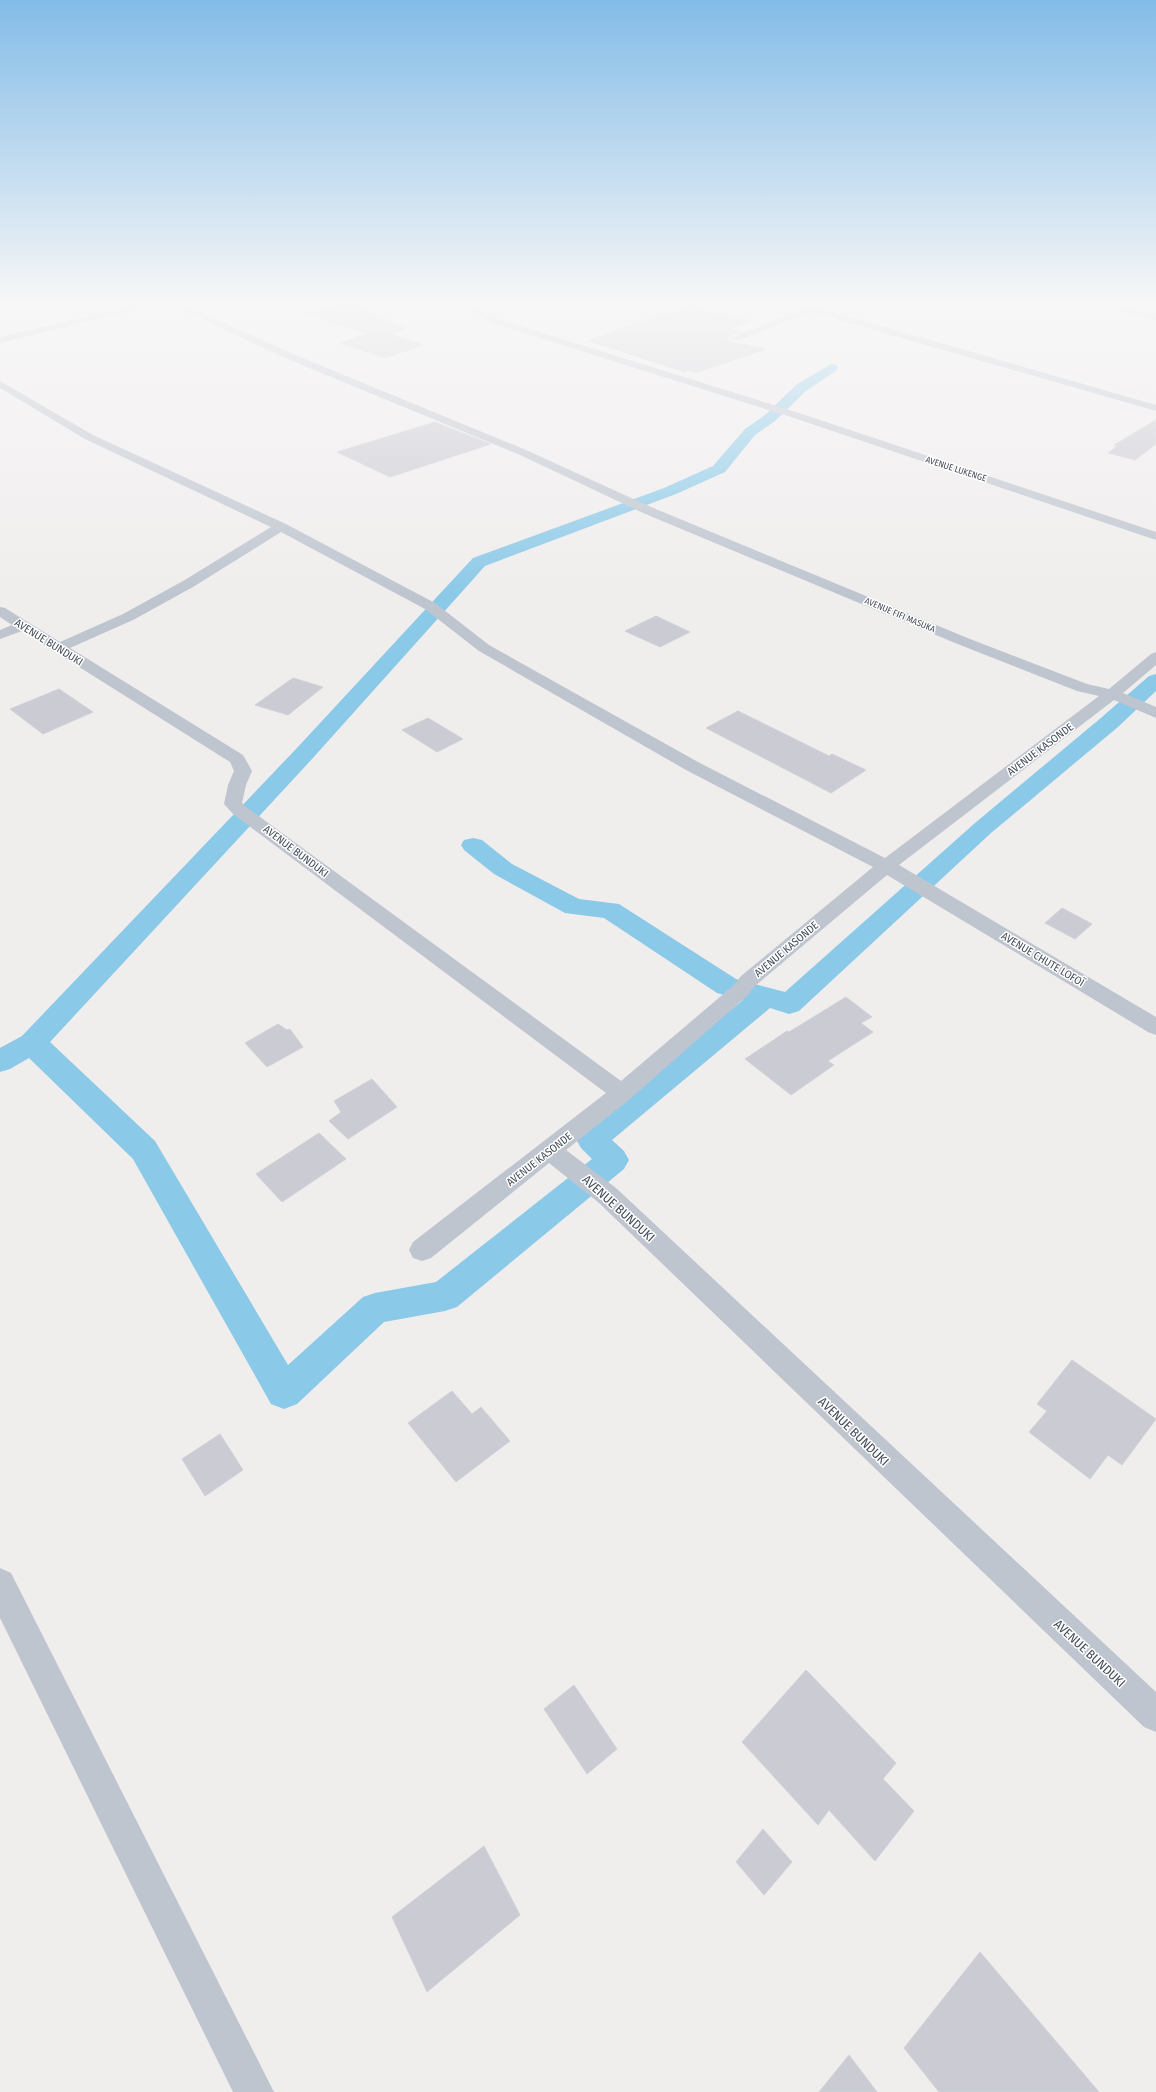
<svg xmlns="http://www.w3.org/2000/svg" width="1156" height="2092" font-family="'Fira Sans Condensed',sans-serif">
  <rect width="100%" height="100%" fill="#f0eded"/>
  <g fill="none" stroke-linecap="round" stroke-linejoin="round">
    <path fill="#8bc9e8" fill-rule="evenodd" d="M 831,364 L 836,365 L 838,368 L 836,371 L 806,391 L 775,421 L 755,435 L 725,472 L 676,494 L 485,566 L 312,759 L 50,1042 L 155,1141 L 288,1365 L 363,1297 L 375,1293 L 436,1282 L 592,1159 L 581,1148 L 576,1139 L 581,1130 L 743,1000 L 717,993 L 604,918 L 565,913 L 494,874 L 464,850 L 461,845 L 464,840 L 473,838 L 482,840 L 512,864 L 579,899 L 619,904 L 736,979 L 785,992 L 975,823 L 1102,717 L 1149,676 L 1156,674 L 1156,691 L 1118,727 L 991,833 L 799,1011 L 789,1014 L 770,1008 L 612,1140 L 624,1151 L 629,1160 L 624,1169 L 457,1307 L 445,1311 L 384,1322 L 297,1404 L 284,1409 L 271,1404 L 133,1159 L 29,1058 L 10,1069 L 0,1072 L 0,1048 L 22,1036 L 296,749 L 473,558 L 664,488 L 713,466 L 745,429 L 765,415 L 796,385 Z"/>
  </g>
  <g fill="#cacbd3" stroke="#d1d2d8">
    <path d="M 353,303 L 407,329 L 390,334 L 424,345 L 385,358 L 339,343 L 367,334 L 304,313 Z"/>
    <path d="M 687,306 L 751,321 L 731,329 L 740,332 L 725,338 L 733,342 L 766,349 L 696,373 L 688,370 L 685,372 L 589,341 L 630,325 Z"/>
    <path d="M 1156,420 L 1156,444 L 1135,460 L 1108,453 L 1117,446 L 1114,445 Z"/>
    <path d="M 435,422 L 491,444 L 390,477 L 337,452 Z"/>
    <path d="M 656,616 L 690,632 L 660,647 L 625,631 Z"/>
    <path d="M 293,678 L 323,687 L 288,715 L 255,705 Z"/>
    <path d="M 59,689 L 93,712 L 43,734 L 10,709 Z"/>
    <path d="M 738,711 L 829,756 L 832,754 L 866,770 L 831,793 L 706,728 Z"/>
    <path d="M 428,718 L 463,739 L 437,752 L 402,730 Z"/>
    <path d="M 1062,908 L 1092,924 L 1075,939 L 1045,923 Z"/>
    <path d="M 846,997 L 872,1017 L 861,1023 L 873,1032 L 828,1061 L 834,1065 L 791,1095 L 745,1059 L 787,1031 L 789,1032 Z"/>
    <path d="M 278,1024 L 287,1030 L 290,1029 L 303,1047 L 267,1067 L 245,1043 Z"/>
    <path d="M 372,1079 L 397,1107 L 348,1139 L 329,1121 L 341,1112 L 334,1101 Z"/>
    <path d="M 319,1133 L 346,1159 L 282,1202 L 256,1174 Z"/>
    <path d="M 1072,1360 L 1156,1419 L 1122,1465 L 1108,1455 L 1090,1479 L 1029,1432 L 1047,1411 L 1037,1404 Z"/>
    <path d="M 452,1391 L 472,1414 L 481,1407 L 510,1441 L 456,1482 L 408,1423 Z"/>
    <path d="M 220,1434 L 243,1470 L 205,1496 L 182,1459 Z"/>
    <path d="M 806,1670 L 896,1763 L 883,1779 L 914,1811 L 875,1861 L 829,1810 L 818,1825 L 742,1742 Z"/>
    <path d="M 574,1685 L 617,1749 L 587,1774 L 544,1709 Z"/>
    <path d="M 763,1829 L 792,1862 L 764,1895 L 736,1862 Z"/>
    <path d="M 484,1846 L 520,1915 L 427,1992 L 392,1917 Z"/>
    <path d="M 980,1952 L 1099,2092 L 939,2092 L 904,2048 Z"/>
    <path d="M 849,2055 L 877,2092 L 819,2092 Z"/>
  </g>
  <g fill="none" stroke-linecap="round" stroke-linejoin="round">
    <g fill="#bec5cf" fill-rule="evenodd">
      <path d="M 146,303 L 163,303 L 0,343 L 0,337 Z"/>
      <path d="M 168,303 L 180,303 L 293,354 L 526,450 L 651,507 L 970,639 L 1087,684 L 1109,689 L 1151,654 L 1156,652 L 1156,665 L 1123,693 L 1156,707 L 1156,718 L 1114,700 L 899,865 L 1156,1017 L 1156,1035 L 1148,1032 L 887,875 L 755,986 L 748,995 L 630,1099 L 566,1150 L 616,1188 L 1156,1692 L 1156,1732 L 1144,1727 L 598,1202 L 549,1163 L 431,1258 L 422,1261 L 413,1258 L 409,1250 L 413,1242 L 606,1093 L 233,814 L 224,804 L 228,785 L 234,771 L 230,762 L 22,631 L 0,639 L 0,630 L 12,625 L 0,617 L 0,607 L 5,608 L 60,642 L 123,614 L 183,581 L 271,527 L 85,439 L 0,388 L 0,381 L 93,435 L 286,524 L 435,603 L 489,645 L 698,762 L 885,858 L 1099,696 L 1077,691 L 960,645 L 643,513 L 518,454 L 285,358 ZM 281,532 L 425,609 L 479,651 L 686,770 L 873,867 L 741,976 L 734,985 L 621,1081 L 245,806 L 242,803 L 246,785 L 252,771 L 243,755 L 70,648 L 133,620 L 193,587 Z"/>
      <path d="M 457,303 L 468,303 L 498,319 L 799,413 L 1156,532 L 1156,540 L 791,417 L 492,323 Z"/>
      <path d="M 787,303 L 818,305 L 819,308 L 1156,405 L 1156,411 L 811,312 L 739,340 L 733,340 L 731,338 L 802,309 Z"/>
      <path d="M 1092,303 L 1108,303 L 1156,315 L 1156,321 Z"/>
      <path d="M 0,1568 L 11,1573 L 274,2092 L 233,2092 L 0,1618 Z"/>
    </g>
  </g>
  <linearGradient id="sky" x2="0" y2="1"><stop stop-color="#83bce8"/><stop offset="0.51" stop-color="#f8f7f7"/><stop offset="1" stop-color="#f8f7f7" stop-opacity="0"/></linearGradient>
  <rect width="1156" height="596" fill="url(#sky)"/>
  <g text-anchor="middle" stroke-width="3" stroke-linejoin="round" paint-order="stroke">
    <g font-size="9" fill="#464e5a" stroke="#fff">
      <text transform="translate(956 469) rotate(18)" y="3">AVENUE LUKENGE</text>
      <text transform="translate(900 615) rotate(23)" y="3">AVENUE FIFI MASUKA</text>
    </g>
    <g font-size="11" fill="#464e5a" stroke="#fff">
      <text transform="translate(49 642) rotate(32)" y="4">AVENUE BUNDUKI</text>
      <text transform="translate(1040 749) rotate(-37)" y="4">AVENUE KASONDE</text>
      <text transform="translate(296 851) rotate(37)" y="4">AVENUE BUNDUKI</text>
      <text transform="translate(786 949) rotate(-40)" y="4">AVENUE KASONDE</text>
      <text transform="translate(1043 959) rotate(31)" y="4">AVENUE CHUTE LOFOÏ</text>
      <text transform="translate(539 1159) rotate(-38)" y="4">AVENUE KASONDE</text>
    </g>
    <g font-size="13" fill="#464e5a" stroke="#fff">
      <text transform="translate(619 1208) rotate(42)" y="5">AVENUE BUNDUKI</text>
      <text transform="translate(854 1431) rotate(44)" y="5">AVENUE BUNDUKI</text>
      <text transform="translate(1090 1653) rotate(43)" y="5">AVENUE BUNDUKI</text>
    </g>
  </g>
</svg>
